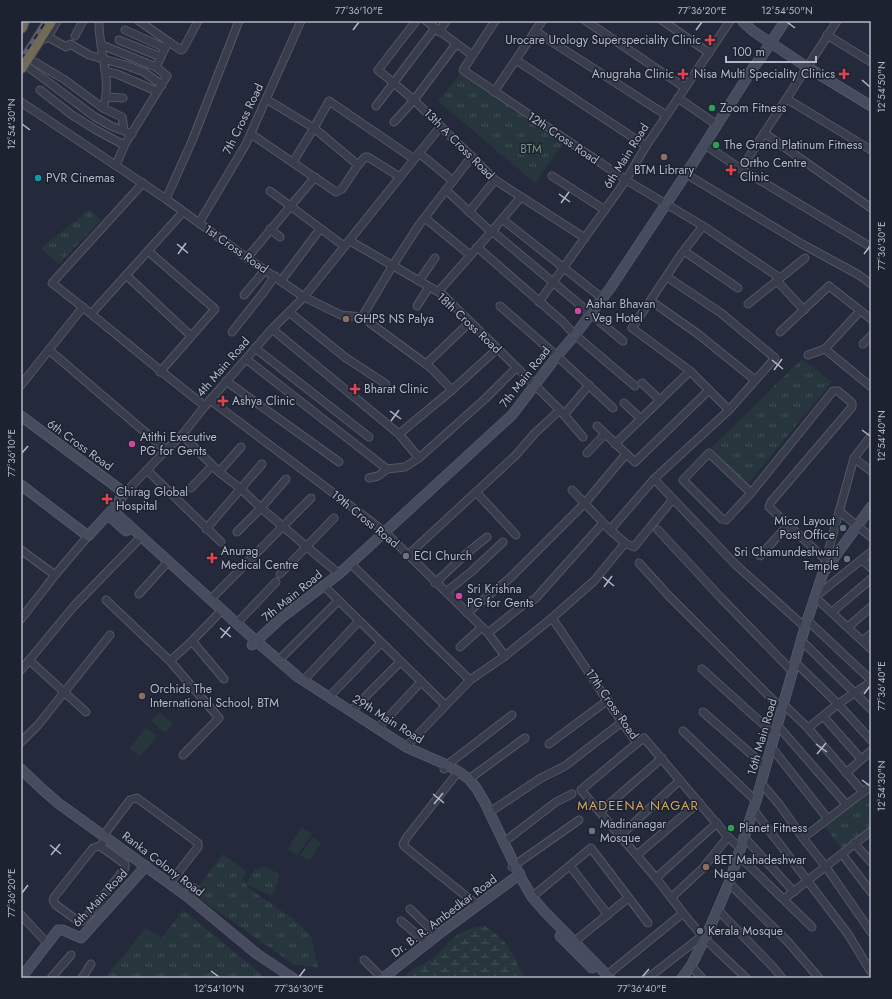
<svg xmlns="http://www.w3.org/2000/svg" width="892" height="999" font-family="Jost,sans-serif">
  <defs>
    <pattern id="grass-tufts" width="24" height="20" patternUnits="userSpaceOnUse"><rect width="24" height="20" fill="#26363c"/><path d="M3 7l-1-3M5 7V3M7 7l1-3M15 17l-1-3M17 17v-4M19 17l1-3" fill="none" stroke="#435157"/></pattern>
    <pattern id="wetland-marsh" width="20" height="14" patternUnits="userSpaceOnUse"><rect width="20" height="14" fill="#26363c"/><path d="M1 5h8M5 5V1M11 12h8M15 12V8" fill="none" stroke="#435157"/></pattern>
  </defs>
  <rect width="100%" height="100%" fill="#242a3b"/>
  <g fill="url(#grass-tufts)">
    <path d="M 461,73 L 563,144 L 535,183 L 438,101 Z"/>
    <path d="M 90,209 L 101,220 L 59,264 L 41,248 Z"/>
    <path d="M 802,359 L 832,382 L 747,485 L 711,448 Z"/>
    <path d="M 871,788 L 871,829 L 843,851 L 823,825 Z"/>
    <path d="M 223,854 L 247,872 L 243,878 L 248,888 L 292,918 L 311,936 L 318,968 L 293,964 L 193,894 Z"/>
    <path d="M 262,866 L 278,873 L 279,880 L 272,896 L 246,884 L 255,868 L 259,870 Z"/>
    <path d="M 183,910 L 266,978 L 106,977 L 146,928 L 162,938 Z"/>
  </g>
  <path fill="url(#wetland-marsh)" d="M 485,926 C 494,933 504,939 510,950 C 516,959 518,969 525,978 L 403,978 L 410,971 L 435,957 L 454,937 L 471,928 Z"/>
  <g fill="#26363c">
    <path d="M 159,712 L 173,724 L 165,733 L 151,721 Z"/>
    <path d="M 146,727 L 157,736 L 140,757 L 129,748 Z"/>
    <path d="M 302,827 L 312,834 L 297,856 L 287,849 Z"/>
    <path d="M 313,837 L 321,843 L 309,861 L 300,855 Z"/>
  </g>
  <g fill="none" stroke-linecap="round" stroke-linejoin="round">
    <g stroke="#535766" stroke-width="9">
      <g id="street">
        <path d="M 99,21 C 98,50 113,80 103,108"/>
        <path d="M 139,21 L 169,42"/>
        <path d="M 416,21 L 378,70 L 414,100 L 495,180 L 585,238"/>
        <path d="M 426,21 L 472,55"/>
        <path d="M 495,21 L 463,70 L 626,180 L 703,226 L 780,278"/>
        <path d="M 586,21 L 684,87"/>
        <path d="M 663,21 L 709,53"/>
        <path d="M 125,30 L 165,48"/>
        <path d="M 535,31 L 666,115"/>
        <path d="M 439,32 L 446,21"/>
        <path d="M 827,35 L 871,62"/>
        <path d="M 75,36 L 83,21"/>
        <path d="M 48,37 L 66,47 L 70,44 L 89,55 L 125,65 L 144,72 L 162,85"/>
        <path d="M 45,39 L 48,37 L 57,21"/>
        <path d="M 119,40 L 161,57"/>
        <path d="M 102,45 L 156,67"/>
        <path d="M 516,60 L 646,146"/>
        <path d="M 35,62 L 65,80 L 103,108 L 122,117 L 124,130"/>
        <path d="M 23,63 L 95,117 L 111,126 L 132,134"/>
        <path d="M 810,63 L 837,21"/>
        <path d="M 105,71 L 117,74 L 154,90 L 157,92"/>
        <path d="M 40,90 L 72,115 L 96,130 L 124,145"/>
        <path d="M 494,92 L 542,21"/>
        <path d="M 106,97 L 123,98"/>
        <path d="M 678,98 L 717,125"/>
        <path d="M 266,99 L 314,128 L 329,101 L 414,159"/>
        <path d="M 787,99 L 871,150"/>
        <path d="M 21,102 L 166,199 L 247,258 L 304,297 L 341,315 L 362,317 L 430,367 L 452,390"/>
        <path d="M 376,106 L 435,28"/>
        <path d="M 394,122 L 414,100 L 456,44"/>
        <path d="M 764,133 L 871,208"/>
        <path d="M 251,134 L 336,192 L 342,189 L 358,165"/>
        <path d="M 705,145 L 741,169 L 871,247"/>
        <path d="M 419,153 L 453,181"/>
        <path d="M 293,162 L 314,128 L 358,165 L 365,157 L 368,157 L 400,177"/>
        <path d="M 116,165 L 125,144 L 167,76 L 156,67 L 167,44 L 169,42 L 181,50 L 183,49 L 198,21"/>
        <path d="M 741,169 L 807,67"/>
        <path d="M 686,174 L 802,244 L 859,275 L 871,284"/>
        <path d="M 552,176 L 605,210"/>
        <path d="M 143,183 L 52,283 C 104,323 153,366 205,406"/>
        <path d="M 446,190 L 489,230 L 492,231 L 623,341"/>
        <path d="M 270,191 L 344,246"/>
        <path d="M 166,199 L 192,141 L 239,21"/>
        <path d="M 469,212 L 495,180"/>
        <path d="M 425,218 L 470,255"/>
        <path d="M 502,219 L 602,298"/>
        <path d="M 199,223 L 246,144 L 301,21"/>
        <path d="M 703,226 L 682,253 L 632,328 L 690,371 L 729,410"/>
        <path d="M 270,229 L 280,237"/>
        <path d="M 350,241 L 442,294 L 560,410 L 583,437"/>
        <path d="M 477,247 L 563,322 L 575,335 L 635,386"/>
        <path d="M 148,251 L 215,309 L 160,372"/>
        <path d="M 684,251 L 738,288"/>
        <path d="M 247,258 L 315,177"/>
        <path d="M 126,275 L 191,336"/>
        <path d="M 281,281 L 320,229"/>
        <path d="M 419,281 L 435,258"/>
        <path d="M 777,281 L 804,310"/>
        <path d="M 438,292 L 492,231 L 521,197"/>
        <path d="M 244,295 L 265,270"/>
        <path d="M 651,301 L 698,334 L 755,380"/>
        <path d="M 539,302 L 626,180 L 646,146 L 730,21"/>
        <path d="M 748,304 L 805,258"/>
        <path d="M 417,306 L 429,287"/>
        <path d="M 500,306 L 557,356 L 613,408"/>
        <path d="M 289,312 L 346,358 L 386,384"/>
        <path d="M 92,313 L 183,212"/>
        <path d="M 362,317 L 393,265 L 419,225 L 472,156"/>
        <path d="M 272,329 L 399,434 L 419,458"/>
        <path d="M 232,332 L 263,293 L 275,276"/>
        <path d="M 780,332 L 829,286 L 871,319"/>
        <path d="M 863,344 L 871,336"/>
        <path d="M 255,348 L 369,437"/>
        <path d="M 825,349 L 870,386 L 871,384"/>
        <path d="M 49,350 L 166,450"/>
        <path d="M 808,355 L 825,349 L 860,311"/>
        <path d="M 246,359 L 387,469"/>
        <path d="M 426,364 L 470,322"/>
        <path d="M 226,381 L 339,462"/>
        <path d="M 642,383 L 660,400"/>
        <path d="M 21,385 L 83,307"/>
        <path d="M 210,400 L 385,532 L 488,633 L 505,656"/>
        <path d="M 624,403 L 641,419"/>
        <path d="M 564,415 L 589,385"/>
        <path d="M 597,426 L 635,462 L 709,390"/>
        <path d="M 399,434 L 452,390 L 497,349"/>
        <path d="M 182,435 L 219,472 L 241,489 L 261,508 L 339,574"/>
        <path d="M 615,444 L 690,371"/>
        <path d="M 587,453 L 605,434"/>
        <path d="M 854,458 L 871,471"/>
        <path d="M 147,470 L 221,542"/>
        <path d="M 219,472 L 241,447"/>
        <path d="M 369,478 L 378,476 L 387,469 L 405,467 L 419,458 L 486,398 L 516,368"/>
        <path d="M 654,479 L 736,565 L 805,627"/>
        <path d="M 191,488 L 212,466"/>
        <path d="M 572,490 L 610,530 L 625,543"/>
        <path d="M 476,492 L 516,535"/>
        <path d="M 751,493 L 709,453 L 683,480 L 722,519 L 726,520 L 751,493 L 833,391 L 838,391 L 852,403 L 852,407 L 771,502 L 769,507 L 826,560"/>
        <path d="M 123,495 L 166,450 L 182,435 L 205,406 L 272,329 L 304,297 L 440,127"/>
        <path d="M 839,511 L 871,537"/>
        <path d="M 206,529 L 262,464"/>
        <path d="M 610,530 L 654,479 L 729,410 L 775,358 L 721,313 L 667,277"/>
        <path d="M 658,530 L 722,599 L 792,671"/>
        <path d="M 237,532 L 261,508 L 286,479"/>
        <path d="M 21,550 L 55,575"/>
        <path d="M 871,552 L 815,597 L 871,649"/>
        <path d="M 408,555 L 515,456 L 535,433 L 560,410"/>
        <path d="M 760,556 L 788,525"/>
        <path d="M 862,560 L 871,568"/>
        <path d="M 350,563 L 470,680"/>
        <path d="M 639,563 L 669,596 L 782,709"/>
        <path d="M 825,563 L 854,458 L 871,436"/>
        <path d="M 280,574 L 334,518"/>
        <path d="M 435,583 L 467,553 L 487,537"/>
        <path d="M 324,586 L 445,705"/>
        <path d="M 446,592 L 471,572 L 503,542"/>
        <path d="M 139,594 L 165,565"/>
        <path d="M 211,599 L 311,498"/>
        <path d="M 106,600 L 170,661 L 219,718 L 183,755"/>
        <path d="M 832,612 L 871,579"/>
        <path d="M 467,613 L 510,578 L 585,503 L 626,454"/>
        <path d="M 552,618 C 581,659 607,703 637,743 L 644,738 L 728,837 L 740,848"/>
        <path d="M 21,619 L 55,575 L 88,536"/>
        <path d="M 807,620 L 871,680"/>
        <path d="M 237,623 L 276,582"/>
        <path d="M 848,627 L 871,607"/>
        <path d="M 488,633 L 523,605 L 535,599 L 603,523"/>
        <path d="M 801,640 L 871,709"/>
        <path d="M 192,641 L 224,679"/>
        <path d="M 863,641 L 871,634"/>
        <path d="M 460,647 L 482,627"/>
        <path d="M 29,660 L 86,712"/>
        <path d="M 279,660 L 338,601"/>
        <path d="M 170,661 L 192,641 L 222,610"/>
        <path d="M 795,662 L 838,704 L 871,740"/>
        <path d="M 702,669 L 775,735"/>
        <path d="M 21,670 L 74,606 L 141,537"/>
        <path d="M 304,680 L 359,621"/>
        <path d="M 329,697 L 381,643"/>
        <path d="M 783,704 L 808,728 L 863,792"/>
        <path d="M 351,711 L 400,662"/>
        <path d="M 703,712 L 766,767"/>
        <path d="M 823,716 L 861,759"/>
        <path d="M 778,726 L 846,804"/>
        <path d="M 808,728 L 838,704 L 871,682"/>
        <path d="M 377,729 L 421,682"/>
        <path d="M 683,731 L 756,801"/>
        <path d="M 21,742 L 38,725 L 110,635"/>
        <path d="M 637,743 L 581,790 L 656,878 L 683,913 L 702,936"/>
        <path d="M 549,744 L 608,700"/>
        <path d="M 406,747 L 470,680 L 505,656 L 552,618 L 594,581 L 625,543 L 634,547 L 673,499"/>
        <path d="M 772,748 L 828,819"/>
        <path d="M 444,769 L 447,765 L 512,715"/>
        <path d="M 458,772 L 407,837 L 403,844 L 405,847 L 477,905"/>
        <path d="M 846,773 L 871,751"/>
        <path d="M 469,779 L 525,738"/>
        <path d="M 761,783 L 779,804 L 803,838 L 826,867 L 871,932"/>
        <path d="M 753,809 L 848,934 L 871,972"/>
        <path d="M 490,812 L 541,778 L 565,766 L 622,722"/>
        <path d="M 600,812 L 662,758"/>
        <path d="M 104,835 L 130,800 L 137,798 L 198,843 L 198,847 L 170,883"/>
        <path d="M 621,835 L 680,780"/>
        <path d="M 744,837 L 794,892"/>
        <path d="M 803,838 L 871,786"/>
        <path d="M 504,842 L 556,802 L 572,794"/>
        <path d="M 854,843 L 871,862"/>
        <path d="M 100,846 L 125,864 L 125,868 L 86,918 L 82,921 L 78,921 L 56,905 L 53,900 L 55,896 L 93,848 L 100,846 L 107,838"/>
        <path d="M 842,854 L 871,892"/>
        <path d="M 637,855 L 699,802"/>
        <path d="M 738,855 L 812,927"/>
        <path d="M 570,866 L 608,915"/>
        <path d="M 512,867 L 579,820"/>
        <path d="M 656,878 L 717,823"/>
        <path d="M 729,883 L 788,942 L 819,978"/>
        <path d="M 179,890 L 185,881"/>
        <path d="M 188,897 L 194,888"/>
        <path d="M 532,897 L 591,848 L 648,923"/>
        <path d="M 671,898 L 702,869 L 728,837"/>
        <path d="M 784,899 L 871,831"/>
        <path d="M 410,909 L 437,935"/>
        <path d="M 718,910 L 773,967 L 782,978"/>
        <path d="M 21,915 L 47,943"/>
        <path d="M 401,921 L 427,943"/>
        <path d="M 574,942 L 628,898"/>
        <path d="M 364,960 L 382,978"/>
        <path d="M 691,966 L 702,978"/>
        <path d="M 607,975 L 683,913"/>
        <path d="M 51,978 L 71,955"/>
        <path d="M 82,978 L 91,964"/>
        <path d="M 648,978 L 702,936 L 746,978"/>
      </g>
    </g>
    <g stroke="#535766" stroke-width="11">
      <g id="secondary">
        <path d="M 743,22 L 753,31 L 807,67 L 871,106"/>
        <path d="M 21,416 L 118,488 L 123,495 L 112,510 L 88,536 L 21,485"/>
        <path d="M 112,510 L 256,641 L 298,677 L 406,747 L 447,765 L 459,772 L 469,779 L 477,789 L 485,803 L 521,878 L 532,897 L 544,911 L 610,978"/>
        <path d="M 108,515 L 126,531"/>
        <path d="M 252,645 L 280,619 L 339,574 L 512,415 L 557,356 L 575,335 L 611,287 L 686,174 L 753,68 L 760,59 L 785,21"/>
        <path d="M 21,769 L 42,789 L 58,803 L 188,897 L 257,954 L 293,978"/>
        <path d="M 560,936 L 592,968"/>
        <path d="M 21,978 L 58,930 L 63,930 L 81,938 L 146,866"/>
        <path d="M 383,978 L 444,930 L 520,874"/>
        <path d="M 682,978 L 691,966 L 708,932 L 729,883 L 756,801 L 805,627 L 823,573 L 871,507"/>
      </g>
    </g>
    <g stroke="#404453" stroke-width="14">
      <g id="highway">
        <path d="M 21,27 L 23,21"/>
        <path d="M 21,67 L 50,21"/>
      </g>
    </g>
    <use href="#street" stroke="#383c4b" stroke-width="7"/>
    <use href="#secondary" stroke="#464b5e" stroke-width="9"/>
    <use href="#highway" stroke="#716b55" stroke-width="12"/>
    <g stroke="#5a6072" stroke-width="3.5">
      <path id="rail" d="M 21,59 L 46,21"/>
    </g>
    <use href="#rail" stroke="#1d2230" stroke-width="2" stroke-dasharray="6" stroke-linecap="butt"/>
  </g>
  <path fill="none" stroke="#b3b7c7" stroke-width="1.5" d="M 787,22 L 795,28M 353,30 L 359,22M 696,30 L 702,22M 862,80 L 870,87M 22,124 L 30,130M 559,194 L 570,202M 561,203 L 569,192M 177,244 L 188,253M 178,254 L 186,243M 864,254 L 870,246M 772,360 L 783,369M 774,370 L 782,359M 390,411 L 401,419M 391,421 L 399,410M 862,430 L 870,436M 22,453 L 28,446M 603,577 L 614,586M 604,587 L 612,576M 220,628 L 231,637M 221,638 L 230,627M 864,694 L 870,686M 816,744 L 827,752M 817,754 L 826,743M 862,780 L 870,786M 433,794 L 444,803M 434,804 L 443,793M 50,845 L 61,854M 51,855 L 60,844M 22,893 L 28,885M 211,971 L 219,977M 299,977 L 305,969M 642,977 L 649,969"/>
  <g fill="#e0444e" stroke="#1d2230" stroke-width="1.5">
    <path d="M708 34h4v4h4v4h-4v4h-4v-4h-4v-4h4z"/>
    <path d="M681 68h4v4h4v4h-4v4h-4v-4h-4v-4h4z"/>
    <path d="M842 68h4v4h4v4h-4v4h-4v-4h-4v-4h4z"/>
    <path d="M729 164h4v4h4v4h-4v4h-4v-4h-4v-4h4z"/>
    <path d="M353 383h4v4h4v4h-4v4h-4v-4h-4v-4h4z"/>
    <path d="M221 395h4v4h4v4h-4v4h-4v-4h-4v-4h4z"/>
    <path d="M105 493h4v4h4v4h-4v4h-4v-4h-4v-4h4z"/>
    <path d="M210 552h4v4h4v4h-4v4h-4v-4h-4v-4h4z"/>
  </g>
  <g fill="#2e9e5b" stroke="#1d2230" stroke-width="1.5">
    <circle cx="712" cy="108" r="4"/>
    <circle cx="716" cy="145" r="4"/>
    <circle cx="731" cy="828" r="4"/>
  </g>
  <g fill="#8d6e63" stroke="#1d2230" stroke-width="1.5">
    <circle cx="664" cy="157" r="4"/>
    <circle cx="346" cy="319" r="4"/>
    <circle cx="142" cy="696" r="4"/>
    <circle cx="706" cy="867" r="4"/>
  </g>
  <circle fill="#0f9aa8" stroke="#1d2230" stroke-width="1.5" cx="38" cy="178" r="4"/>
  <g fill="#d1479c" stroke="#1d2230" stroke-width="1.5">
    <circle cx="578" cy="311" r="4"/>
    <circle cx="132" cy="444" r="4"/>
    <circle cx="459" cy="596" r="4"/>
  </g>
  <circle fill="#5c6f8a" stroke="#1d2230" stroke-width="1.5" cx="843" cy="528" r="4"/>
  <g fill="#6b7280" stroke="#1d2230" stroke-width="1.5">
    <circle cx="406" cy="556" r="4"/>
    <circle cx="847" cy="559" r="4"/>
    <circle cx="592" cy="831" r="4"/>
    <circle cx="700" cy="931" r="4"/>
  </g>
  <g text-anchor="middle" stroke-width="3" stroke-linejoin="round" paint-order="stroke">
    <g font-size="12" fill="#b3b7c7" stroke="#1d2230" text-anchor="start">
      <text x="701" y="44" text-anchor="end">Urocare Urology Superspeciality Clinic</text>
      <text x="674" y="78" text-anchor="end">Anugraha Clinic</text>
      <text x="835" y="78" text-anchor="end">Nisa Multi Speciality Clinics</text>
      <text x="720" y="112">Zoom Fitness</text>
      <text x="724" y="149">The Grand Platinum Fitness</text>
      <text x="740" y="167">Ortho Centre<tspan x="740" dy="14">Clinic</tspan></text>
      <text x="664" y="174" text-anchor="middle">BTM Library</text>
      <text x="46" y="182">PVR Cinemas</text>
      <text x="586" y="308">Aahar Bhavan<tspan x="586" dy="14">- Veg Hotel</tspan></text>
      <text x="354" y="323">GHPS NS Palya</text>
      <text x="364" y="393">Bharat Clinic</text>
      <text x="232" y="405">Ashya Clinic</text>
      <text x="140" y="441">Atithi Executive<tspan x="140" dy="14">PG for Gents</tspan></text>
      <text x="116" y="496">Chirag Global<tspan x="116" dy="14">Hospital</tspan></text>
      <text x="835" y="525" text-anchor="end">Mico Layout<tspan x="835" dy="14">Post Office</tspan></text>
      <text x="221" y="555">Anurag<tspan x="221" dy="14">Medical Centre</tspan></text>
      <text x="839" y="556" text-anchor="end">Sri Chamundeshwari<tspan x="839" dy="14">Temple</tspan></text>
      <text x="414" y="560">ECI Church</text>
      <text x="467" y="593">Sri Krishna<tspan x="467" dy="14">PG for Gents</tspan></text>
      <text x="150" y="693">Orchids The<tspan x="150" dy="14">International School, BTM</tspan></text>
      <text x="600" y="828">Madinanagar<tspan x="600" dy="14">Mosque</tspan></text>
      <text x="739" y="832">Planet Fitness</text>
      <text x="714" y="864">BET Mahadeshwar<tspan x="714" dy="14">Nagar</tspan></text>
      <text x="708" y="935">Kerala Mosque</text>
    </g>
    <g font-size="12" fill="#b3b7c7" stroke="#1d2230">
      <text transform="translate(243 119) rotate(-64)" y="4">7th Cross Road</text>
      <text transform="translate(563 138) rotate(34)" y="4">12th Cross Road</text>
      <text transform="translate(459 144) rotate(45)" y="4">13th A Cross Road</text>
      <text transform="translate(626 156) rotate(-58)" y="4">6th Main Road</text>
      <text transform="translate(236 249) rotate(35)" y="4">1st Cross Road</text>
      <text transform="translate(469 323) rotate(43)" y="4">18th Cross Road</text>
      <text transform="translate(223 367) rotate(-49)" y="4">4th Main Road</text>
      <text transform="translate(525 377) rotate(-52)" y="4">7th Main Road</text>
      <text transform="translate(80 445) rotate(36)" y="4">6th Cross Road</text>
      <text transform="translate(365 519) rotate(39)" y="4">19th Cross Road</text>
      <text transform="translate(292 596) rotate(-39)" y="4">7th Main Road</text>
      <text transform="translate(612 704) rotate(55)" y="4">17th Cross Road</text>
      <text transform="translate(388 719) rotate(32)" y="4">29th Main Road</text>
      <text transform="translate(762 737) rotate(-74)" y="4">16th Main Road</text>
      <text transform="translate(163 864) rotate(37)" y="4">Ranka Colony Road</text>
      <text transform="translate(100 898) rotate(-47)" y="4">6th Main Road</text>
      <text transform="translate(444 916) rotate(-37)" y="4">Dr. B. R. Ambedkar Road</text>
    </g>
    <g font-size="12" fill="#6b977d" stroke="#1d2230">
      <text x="531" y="153">BTM</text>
    </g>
    <g font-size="13" letter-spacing="1" fill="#d0a665" stroke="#1d2230">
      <text x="638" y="810">MADEENA NAGAR</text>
    </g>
  </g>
  <rect width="892" height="999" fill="none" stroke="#1d2230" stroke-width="44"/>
  <path d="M726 56v6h90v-6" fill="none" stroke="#b3b7c7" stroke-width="2"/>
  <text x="732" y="56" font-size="12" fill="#b3b7c7" stroke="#1d2230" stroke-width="3" paint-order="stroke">100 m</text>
  <rect x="22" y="22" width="848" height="955" fill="none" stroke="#b3b7c7" stroke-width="1.5"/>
  <g font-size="10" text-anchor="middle" fill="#b3b7c7">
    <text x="359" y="14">77°36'10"E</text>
    <text x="702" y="14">77°36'20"E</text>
    <text x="787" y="14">12°54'50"N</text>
    <text transform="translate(881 87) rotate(-90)" y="4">12°54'50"N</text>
    <text transform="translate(11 124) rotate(-90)" y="4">12°54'30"N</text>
    <text transform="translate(881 246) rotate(-90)" y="4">77°36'30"E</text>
    <text transform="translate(881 436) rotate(-90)" y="4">12°54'40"N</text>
    <text transform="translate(11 453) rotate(-90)" y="4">77°36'10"E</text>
    <text transform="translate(881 686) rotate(-90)" y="4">77°36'40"E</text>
    <text transform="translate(881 786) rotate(-90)" y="4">12°54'30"N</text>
    <text transform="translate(11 893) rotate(-90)" y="4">77°36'20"E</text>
    <text x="219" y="992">12°54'10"N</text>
    <text x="299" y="992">77°36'30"E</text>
    <text x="642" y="992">77°36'40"E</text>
  </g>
</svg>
